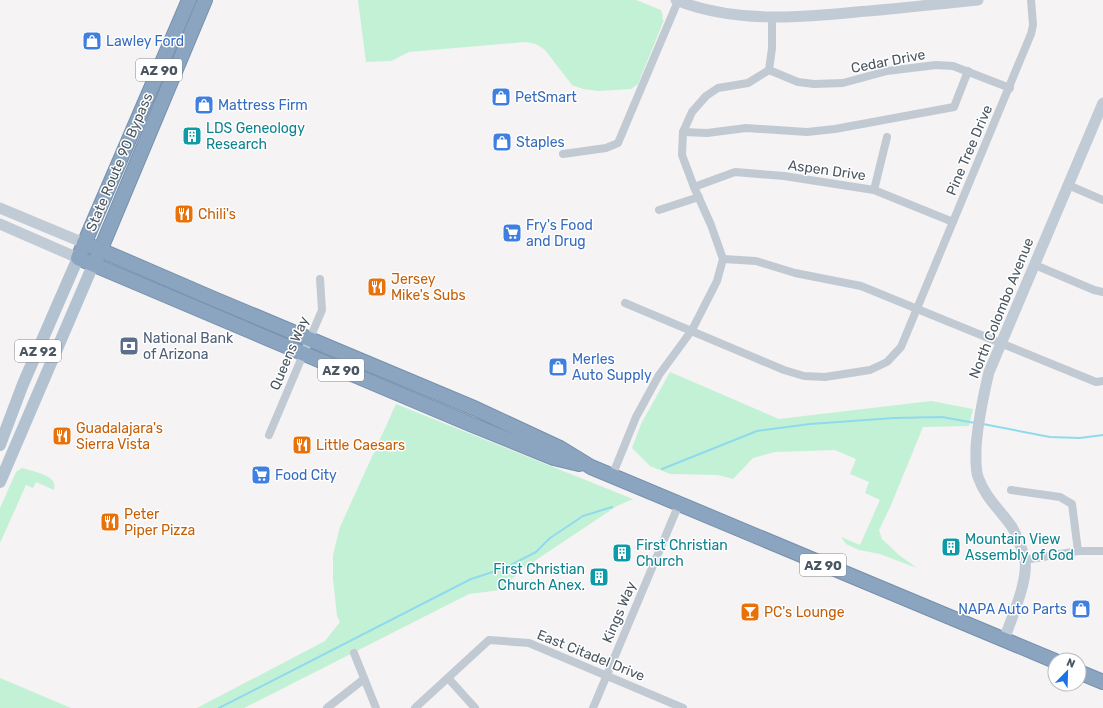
<svg xmlns="http://www.w3.org/2000/svg" width="1103" height="708" font-family="Rubik,sans-serif">
  <rect width="100%" height="100%" fill="#f5f3f3"/>
  <g fill="#c3f1d5">
    <path d="M 358,0 L 636,0 L 661,10 L 663,16 L 662,19 L 664,20 L 638,84 L 631,89 L 598,91 L 583,89 L 572,85 L 545,50 L 536,44 L 526,42 L 409,52 L 391,61 L 366,62 Z"/>
    <path d="M 670,372 L 779,419 L 931,401 L 973,409 L 969,426 L 923,427 L 891,505 L 879,530 L 882,539 L 899,555 L 917,568 L 880,554 L 859,550 L 846,544 L 841,537 L 860,545 L 880,500 L 865,493 L 869,482 L 850,474 L 856,459 L 835,450 L 775,452 L 753,458 L 733,479 L 718,475 L 670,474 L 650,466 L 632,448 L 641,424 Z"/>
    <path d="M 396,404 L 633,499 L 617,506 L 521,570 L 501,590 L 469,594 L 244,708 L 197,708 L 325,641 L 340,622 L 337,616 L 333,579 L 333,555 L 340,527 Z"/>
    <path d="M 22,468 C 29,470 47,474 52,480 C 55,483 54,486 54,490 L 36,482 L 33,488 L 26,485 L 0,543 L 0,508 L 16,472 Z"/>
    <path d="M 0,678 L 71,708 L 0,708 Z"/>
  </g>
  <g fill="none" stroke-linecap="round" stroke-linejoin="round">
    <g stroke="#90daee" stroke-width="2">
      <path d="M 983,424 L 1050,437 L 1080,438 L 1103,435"/>
      <path d="M 662,469 L 757,431 L 810,424 L 894,418 L 942,417 L 975,423"/>
      <path d="M 219,708 L 471,579 L 505,568 L 536,552 L 550,538 L 583,516 L 612,507"/>
    </g>
    <g stroke="#7690ad" stroke-width="16">
      <g id="highway">
        <path d="M 189,0 L 78,258 L 470,424 L 554,458 L 579,464"/>
        <path d="M 84,243 L 214,299 L 476,409 L 560,448 L 591,467 L 1055,661"/>
        <path d="M 97,258 L 205,0"/>
        <path d="M 1079,672 L 1103,682"/>
      </g>
    </g>
    <g stroke="#c1cad2" stroke-width="8">
      <path d="M 769,70 L 798,82 L 814,84 L 843,83 L 887,71 L 936,65 L 953,66 L 1010,88"/>
      <path d="M 683,132 L 707,133 L 746,128 L 807,132 L 835,129 L 954,107 L 968,71"/>
      <path d="M 563,154 L 606,148 L 618,143 L 678,1"/>
      <path d="M 1068,185 L 1103,200"/>
      <path d="M 694,187 L 735,172 L 784,176 L 874,190 L 953,222"/>
      <path d="M 874,190 L 887,137"/>
      <path d="M 659,210 L 699,197"/>
      <path d="M 723,259 L 756,261 L 795,273 L 861,286 L 1096,382 L 1103,381"/>
      <path d="M 1035,265 L 1094,290 L 1103,292"/>
      <path d="M 625,303 L 784,370 L 804,376 L 825,377 L 870,370 L 887,362 L 901,347 L 1031,34 L 1033,25 L 1031,0"/>
      <path d="M 269,435 L 322,310 L 320,279"/>
      <path d="M 612,476 L 636,417 L 659,375 L 692,330 L 717,281 L 723,259 L 711,225 L 694,187 L 682,155 L 683,132 L 692,112 L 706,96 L 718,88 L 748,83 L 769,70 L 772,48 L 772,17"/>
      <path d="M 1011,490 L 1060,497 L 1072,504 L 1078,551"/>
      <path d="M 1025,560 L 1078,551 L 1103,551"/>
      <path d="M 354,653 L 376,708"/>
      <path d="M 448,678 L 475,708"/>
      <path d="M 327,708 L 364,679"/>
      <path d="M 415,708 L 489,640 L 529,643 L 683,708"/>
      <path d="M 593,708 L 679,504"/>
    </g>
    <g stroke="#c1cbd6" stroke-width="11">
      <path d="M 676,0 C 732,23 798,18 856,12 C 897,9 937,4 978,0"/>
      <path d="M 0,208 L 84,243"/>
      <path d="M 0,224 L 78,258"/>
      <path d="M 1004,640 C 1011,619 1028,582 1025,561 C 1025,555 1015,532 1012,527 C 1000,510 985,497 978,477 C 975,468 976,456 976,447 C 978,421 983,397 989,372 L 1103,103"/>
    </g>
    <g stroke="#b3c2d1" stroke-width="12">
      <path d="M 0,445 L 23,384 L 78,258"/>
      <path d="M 0,482 L 93,265"/>
    </g>
    <use href="#highway" stroke="#8ba5c1" stroke-width="14"/>
  </g>
  <defs>
    <g id="shop-square" transform="scale(1)"><rect x="-9" y="-9" width="18" height="18" rx="4" fill="#3f7fe0" stroke="#fff"/><path d="M-5-2.5h2.3a2.7 3.5 0 0 1 5.4 0H5L5.5 6h-11ZM-1.5-2.5h3a1.5 2.3 0 0 0-3 0Z" fill="#fff"/></g>
    <g id="building-square" transform="scale(1)"><rect x="-9" y="-9" width="18" height="18" rx="4" fill="#0f9aa8" stroke="#fff"/><path d="M-4-6H4V6H1V3H-1V6H-4ZM-2.5-4.3h1.7v1.8h-1.7ZM.8-4.3h1.7v1.8H.8ZM-2.5-1h1.7V.8h-1.7ZM.8-1h1.7V.8H.8Z" fill="#fff"/></g>
    <g id="restaurant-square" transform="scale(1)"><rect x="-9" y="-9" width="18" height="18" rx="4" fill="#e8710a" stroke="#fff"/><path d="M-5-6h1v4h1v-4h1v4h1v-4h1v5L-1.5 .5V6h-2V.5L-5-1ZM5-6V6H3V1.5H1.5Q1.5-4 5-6Z" fill="#fff"/></g>
    <g id="supermarket-square" transform="scale(1)"><rect x="-9" y="-9" width="18" height="18" rx="4" fill="#3f7fe0" stroke="#fff"/><path d="M-6-5.5h2.5l.6 2H6L4.5 2H-2.5L-4.4-4H-6ZM-1.5 3.2a1.3 1.3 0 1 0 .1 0ZM3 3.2a1.3 1.3 0 1 0 .1 0Z" fill="#fff"/></g>
    <g id="bank-square" transform="scale(1)"><rect x="-9" y="-9" width="18" height="18" rx="4" fill="#5c6f8a" stroke="#fff"/><path d="M-6-4H6V4H-6ZM0-2.3a2.3 2.3 0 1 0 0 4.6a2.3 2.3 0 1 0 0-4.6Z" fill="#fff"/></g>
    <g id="bar-square" transform="scale(1)"><rect x="-9" y="-9" width="18" height="18" rx="4" fill="#e8710a" stroke="#fff"/><path d="M-6-5H6L.8 .8V4.5H3.5V6h-7V4.5H-.8V.8Z" fill="#fff"/></g>
  </defs>
  <g fill-rule="evenodd">
    <use href="#shop-square" x="92" y="41"/>
    <use href="#shop-square" x="501" y="97"/>
    <use href="#shop-square" x="204" y="105"/>
    <use href="#building-square" x="192" y="136"/>
    <use href="#shop-square" x="502" y="142"/>
    <use href="#restaurant-square" x="184" y="214"/>
    <use href="#supermarket-square" x="512" y="233"/>
    <use href="#restaurant-square" x="377" y="287"/>
    <use href="#bank-square" x="129" y="346"/>
    <use href="#shop-square" x="558" y="367"/>
    <use href="#restaurant-square" x="62" y="436"/>
    <use href="#restaurant-square" x="302" y="445"/>
    <use href="#supermarket-square" x="261" y="475"/>
    <use href="#restaurant-square" x="110" y="522"/>
    <use href="#building-square" x="951" y="547"/>
    <use href="#building-square" x="622" y="553"/>
    <use href="#building-square" x="599" y="577"/>
    <use href="#shop-square" x="1081" y="609"/>
    <use href="#bar-square" x="750" y="612"/>
  </g>
  <g text-anchor="middle" stroke-width="3" stroke-linejoin="round" paint-order="stroke">
    <g fill="#fff" stroke="#808990" stroke-width="1">
      <rect x="136" y="59" width="46" height="22" rx="3"/>
      <rect x="15" y="340" width="46" height="22" rx="3"/>
      <rect x="318" y="359" width="46" height="22" rx="3"/>
      <rect x="800" y="554" width="46" height="22" rx="3"/>
    </g>
    <g font-size="13" font-weight="bold" fill="#4a5661">
      <text x="159" y="75">AZ 90</text>
      <text x="38" y="356">AZ 92</text>
      <text x="341" y="375">AZ 90</text>
      <text x="823" y="570">AZ 90</text>
    </g>
    <g font-size="14" fill="#366cbe" stroke="#fff" text-anchor="start">
      <text x="106" y="46">Lawley Ford</text>
      <text x="515" y="102">PetSmart</text>
      <text x="218" y="110">Mattress Firm</text>
      <text x="516" y="147">Staples</text>
      <text x="526" y="230">Fry's Food<tspan x="526" dy="16">and Drug</tspan></text>
      <text x="572" y="364">Merles<tspan x="572" dy="16">Auto Supply</tspan></text>
      <text x="275" y="480">Food City</text>
      <text x="1067" y="614" text-anchor="end">NAPA Auto Parts</text>
    </g>
    <g font-size="14" fill="#4a5661" stroke="#fff">
      <text transform="translate(888 61) rotate(-11)" y="5">Cedar Drive</text>
      <text transform="translate(969 150) rotate(-67)" y="5">Pine Tree Drive</text>
      <text transform="translate(119 162) rotate(-67)" y="5">State Route 90 Bypass</text>
      <text transform="translate(827 170) rotate(8)" y="5">Aspen Drive</text>
      <text transform="translate(1001 308) rotate(-68)" y="5">North Colombo Avenue</text>
      <text transform="translate(289 353) rotate(-67)" y="5">Queens Way</text>
      <text transform="translate(619 612) rotate(-67)" y="5">Kings Way</text>
      <text transform="translate(591 655) rotate(22)" y="5">East Citadel Drive</text>
    </g>
    <g font-size="14" fill="#0d838f" stroke="#fff" text-anchor="start">
      <text x="206" y="133">LDS Geneology<tspan x="206" dy="16">Research</tspan></text>
      <text x="965" y="544">Mountain View<tspan x="965" dy="16">Assembly of God</tspan></text>
      <text x="636" y="550">First Christian<tspan x="636" dy="16">Church</tspan></text>
      <text x="585" y="574" text-anchor="end">First Christian<tspan x="585" dy="16">Church Anex.</tspan></text>
    </g>
    <g font-size="14" fill="#c56008" stroke="#fff" text-anchor="start">
      <text x="198" y="219">Chili's</text>
      <text x="391" y="284">Jersey<tspan x="391" dy="16">Mike's Subs</tspan></text>
      <text x="76" y="433">Guadalajara's<tspan x="76" dy="16">Sierra Vista</tspan></text>
      <text x="316" y="450">Little Caesars</text>
      <text x="124" y="519">Peter<tspan x="124" dy="16">Piper Pizza</tspan></text>
      <text x="764" y="617">PC's Lounge</text>
    </g>
    <g font-size="14" fill="#4e5e75" stroke="#fff" text-anchor="start">
      <text x="143" y="343">National Bank<tspan x="143" dy="16">of Arizona</tspan></text>
    </g>
  </g>
  <g transform="translate(1067 672) rotate(23)"><circle r="19" fill="#ffffff" stroke="#b7bbc0"/>
  <path d="M0-3L7 15L0 10L-7 15Z" fill="#1a73e8"/>
  <text y="-6" font-size="11" font-weight="bold" text-anchor="middle" fill="#4a5661">N</text>
  </g>
</svg>
